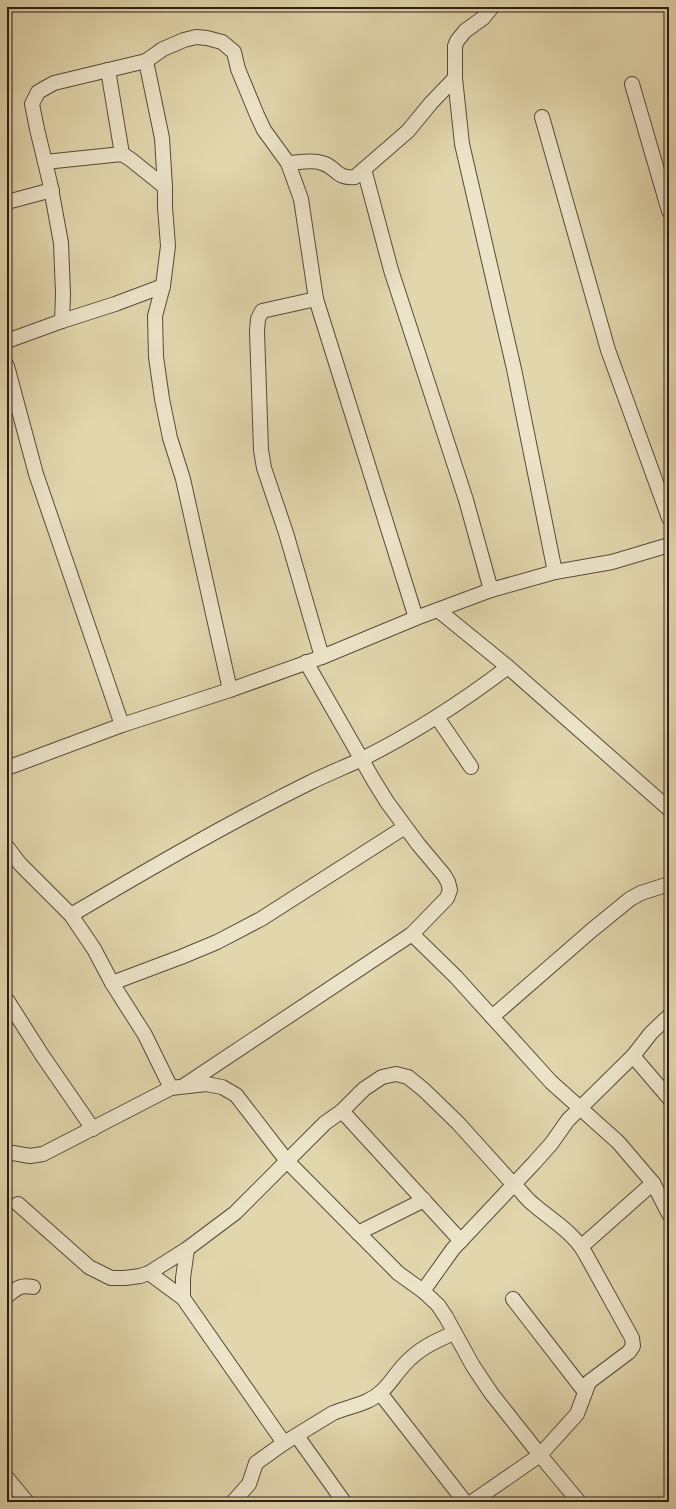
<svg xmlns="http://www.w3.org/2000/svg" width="676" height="1509" font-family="'Libre Bodoni',serif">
  <rect width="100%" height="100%" fill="#e2d6ac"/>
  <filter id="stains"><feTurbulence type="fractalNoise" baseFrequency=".005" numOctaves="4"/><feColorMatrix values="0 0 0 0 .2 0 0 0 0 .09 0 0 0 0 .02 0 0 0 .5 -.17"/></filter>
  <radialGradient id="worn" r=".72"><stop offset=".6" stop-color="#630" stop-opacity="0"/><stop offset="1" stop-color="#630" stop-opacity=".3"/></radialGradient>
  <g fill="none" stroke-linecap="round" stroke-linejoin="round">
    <g stroke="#574b3b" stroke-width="16">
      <g id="minor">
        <path d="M 492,7 L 483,18 L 465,31 L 457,41 L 455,46 L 455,78 L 462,144 L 514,369 L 555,572"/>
        <path d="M 108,70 L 122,154"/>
        <path d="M 632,84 L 669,211"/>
        <path d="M 542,117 L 608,350 L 669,518"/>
        <path d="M 45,162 L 122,154 L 130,159 L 165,187"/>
        <path d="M 288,163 C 298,163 312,159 322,163 C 337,167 335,179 355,177 L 408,131 L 431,103 L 455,78"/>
        <path d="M 364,169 L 391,270 L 466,500 L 491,590"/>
        <path d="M 7,202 L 52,190"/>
        <path d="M 316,299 L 262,311 L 258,319 L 257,331 L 261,450 L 264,468 L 286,533 L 322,657"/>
        <path d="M 62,321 L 115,304 L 163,286"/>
        <path d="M 7,341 L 62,321 L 63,294 L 61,243 L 50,183 L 37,129 L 32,104 L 38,92 L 54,83 L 146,61"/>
        <path d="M 7,366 L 36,474 L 122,725"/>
        <path d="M 438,610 L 508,667 L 669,809"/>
        <path d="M 230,690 L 183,479 L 170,438 L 162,399 L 156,357 L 155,316 L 163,286 L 168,246 L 165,207 L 165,187 L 162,138 L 146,61 L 163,49 L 184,40 L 196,37 L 207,38 L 222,42 L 234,52 L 238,69 L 257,115 L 264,130 L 288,163 L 301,199 L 316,299 L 416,618"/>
        <path d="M 437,717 L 471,767"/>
        <path d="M 7,768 L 122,725 L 230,690 L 322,657 L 416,618 L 491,590 L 555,572 L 612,562 L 669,545"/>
        <path d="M 7,847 L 20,864 L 71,915 L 94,949 L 112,983 L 145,1035 L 171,1088"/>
        <path d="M 71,915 C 149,869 228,823 309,783 C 327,774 345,767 362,759 C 414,733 462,702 508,667"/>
        <path d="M 412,934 L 456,977 L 551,1082 L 618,1142 L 653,1183"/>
        <path d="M 112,983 L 181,957 L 217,942 L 261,919 L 405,827"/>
        <path d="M 7,1000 L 42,1055 L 93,1129"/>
        <path d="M 492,1017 L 592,930 L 630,899 L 641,893 L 669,884"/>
        <path d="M 633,1056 L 669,1098"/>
        <path d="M 185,1085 L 412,934 L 447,898 L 450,890 L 448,882 L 444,875 L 418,844 L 387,802 L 374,781 L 306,662"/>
        <path d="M 342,1111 L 461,1241"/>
        <path d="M 7,1152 L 30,1156 L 43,1154 L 171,1088 L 206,1084 L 222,1087 L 236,1095 L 287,1161 L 398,1273 L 423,1291 L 438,1305 L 446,1317 L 473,1366 L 491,1393 L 540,1455 L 579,1502"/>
        <path d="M 18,1204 L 89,1267 L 111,1278 L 125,1278 L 140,1276 L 149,1273 L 187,1249 L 235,1213 L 325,1123 L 342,1111 L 364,1089 L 382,1077 L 396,1074 L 408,1077 L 424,1090 L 458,1123 L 513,1184 C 522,1191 525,1198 533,1204 C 550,1219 573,1232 585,1253 L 632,1338 L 633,1346 L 629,1352 L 589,1382 L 577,1414 L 540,1455 L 472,1502"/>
        <path d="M 358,1233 L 424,1200"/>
        <path d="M 582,1246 L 653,1183 L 669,1214"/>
        <path d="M 149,1273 L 183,1298 L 284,1443"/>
        <path d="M 423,1291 L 453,1249 L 534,1163 L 551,1144 L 568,1120 L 633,1056 L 651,1033 L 669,1016"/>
        <path d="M 7,1296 C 16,1289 20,1284 33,1287"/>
        <path d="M 183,1298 L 183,1278 L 187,1249"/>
        <path d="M 513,1299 L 585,1392"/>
        <path d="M 380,1393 L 465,1502"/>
        <path d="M 297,1436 L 344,1502"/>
        <path d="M 7,1478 L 27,1502"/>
        <path d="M 233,1502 L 249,1484 L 256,1463 L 284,1443 L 333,1413 C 349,1406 367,1405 381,1392 C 389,1385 395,1375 403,1366 C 418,1349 433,1342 454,1333"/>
      </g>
    </g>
    <use href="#minor" stroke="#ece4c9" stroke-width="14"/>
  </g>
  <rect width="676" height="1509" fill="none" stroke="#e2d6ac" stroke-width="24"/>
  <rect x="8" y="8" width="660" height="1493" fill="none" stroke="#291d15" stroke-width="2"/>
  <rect x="12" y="12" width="652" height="1485" fill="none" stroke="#291d15"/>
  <rect width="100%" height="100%" filter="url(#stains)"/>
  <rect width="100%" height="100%" fill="url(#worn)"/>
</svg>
